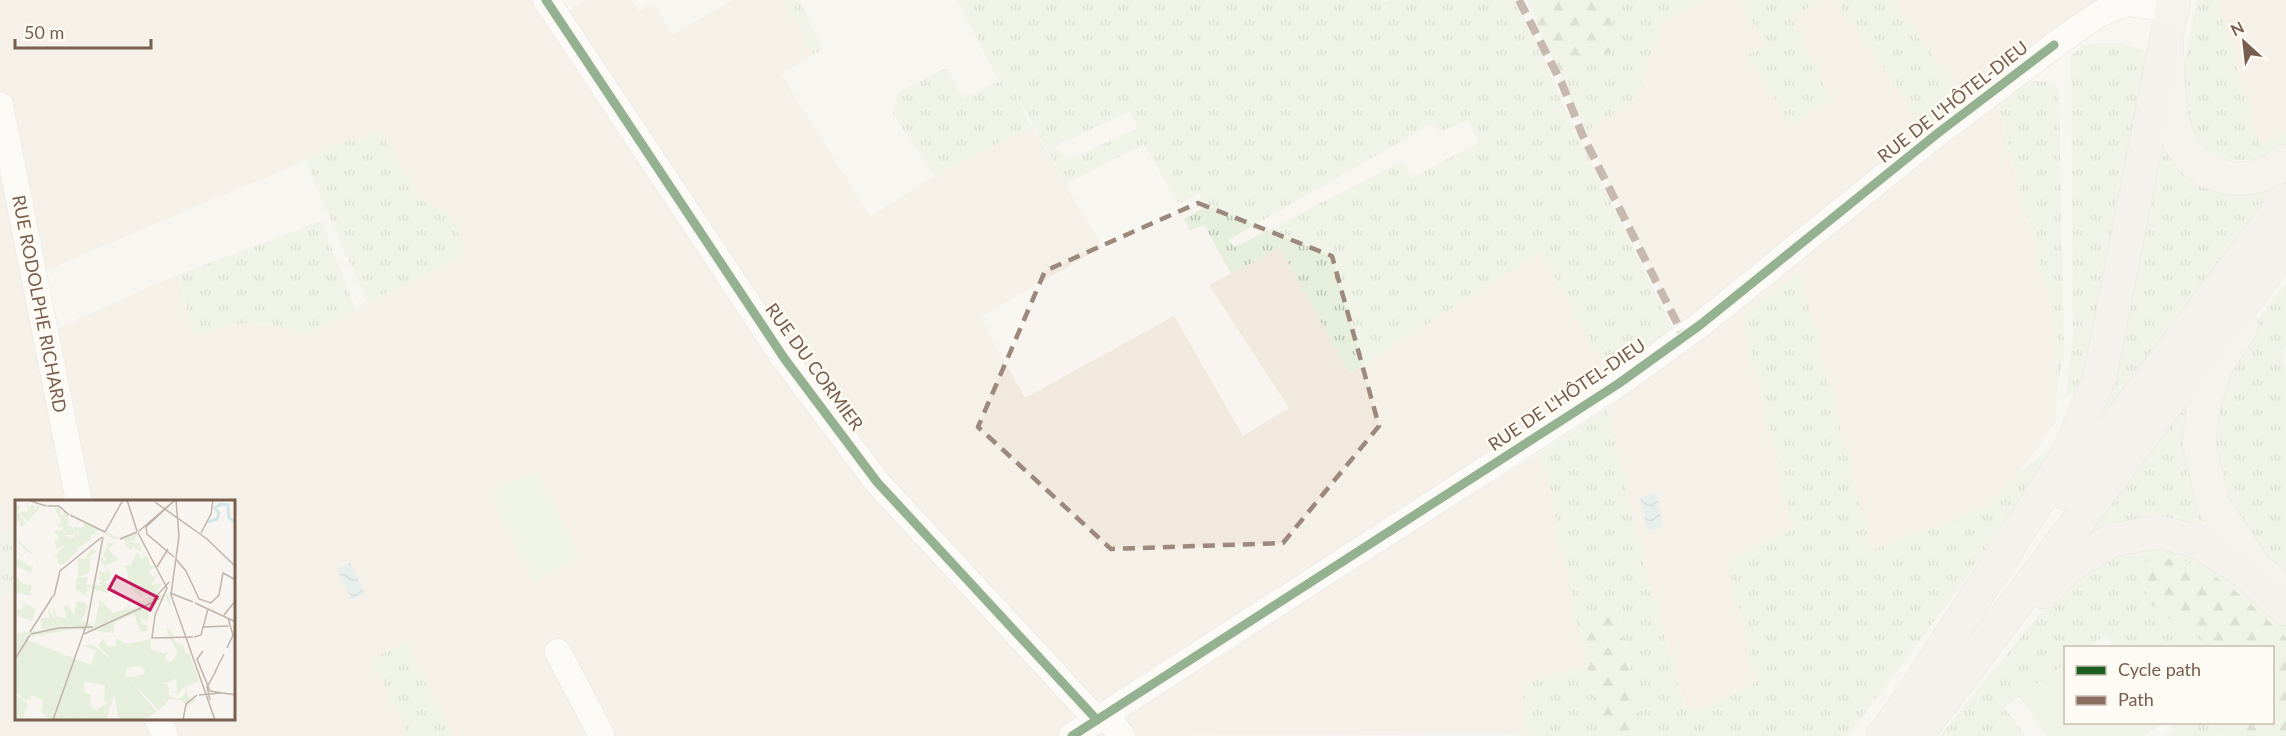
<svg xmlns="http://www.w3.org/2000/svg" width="2286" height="736" font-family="Lato,sans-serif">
  <defs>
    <pattern id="grass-tufts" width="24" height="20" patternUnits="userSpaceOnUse" patternTransform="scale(1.5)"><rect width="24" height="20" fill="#e6efdc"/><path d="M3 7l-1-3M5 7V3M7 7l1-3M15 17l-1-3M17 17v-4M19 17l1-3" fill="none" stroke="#bfc5b5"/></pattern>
    <pattern id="forest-firs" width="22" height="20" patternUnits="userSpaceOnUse" patternTransform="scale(1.5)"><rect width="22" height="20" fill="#e6efdc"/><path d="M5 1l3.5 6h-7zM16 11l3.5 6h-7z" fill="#bfc5b5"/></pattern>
    <pattern id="water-waves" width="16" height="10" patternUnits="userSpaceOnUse" patternTransform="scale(1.5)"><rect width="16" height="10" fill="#d2e6e9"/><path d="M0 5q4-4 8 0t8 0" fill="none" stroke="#afbebf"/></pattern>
  </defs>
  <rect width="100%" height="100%" fill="#f8f5f0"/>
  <g fill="#f1e8de" fill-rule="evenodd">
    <path d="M 0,0 L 553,0 L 563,14 L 585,0 L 631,0 L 640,11 L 653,3 L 672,35 L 733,0 L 784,0 L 814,54 L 781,74 L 870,217 L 935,176 L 1032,127 L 1102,247 L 980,317 L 1025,398 L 1174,316 L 1243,436 L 1289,408 L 1209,285 L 1280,248 L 1350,373 L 1541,251 L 1610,376 L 1677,326 L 1586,132 L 1635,99 L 1655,42 L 1655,25 L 1706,0 L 1739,0 L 1766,45 L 1747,55 L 1832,100 L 1792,19 L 1820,0 L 1835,0 L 1930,133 L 1967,103 L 1891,0 L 2099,0 L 2053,29 L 1993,79 L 1998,108 L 2058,335 L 2056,420 L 2019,473 L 1991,506 L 1872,551 L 1800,274 L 1742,314 L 1793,530 L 1727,560 L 1757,682 L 1699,711 L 1686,709 L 1647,575 L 1607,408 L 1610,377 L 1110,700 L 1086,700 L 1073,707 L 1069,727 L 1057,736 L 0,736 L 0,596 L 16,592 L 16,720 L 234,720 L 234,502 L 16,502 L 16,529 L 0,533 ZM 377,134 L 386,140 L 420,200 L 448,212 L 368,300 L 357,308 L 307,332 L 274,325 L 244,323 L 209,331 L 192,333 L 179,274 L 56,329 L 46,270 L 297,164 L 304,158 L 356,138 Z"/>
    <path d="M 2217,0 L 2286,0 L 2286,133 L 2260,146 Z"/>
    <path d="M 1542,451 L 1587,669 L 1521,683 L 1528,734 L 1085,736 Z"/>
  </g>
  <g fill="url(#grass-tufts)" fill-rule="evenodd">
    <path d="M 784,0 L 799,0 L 824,49 L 814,54 Z"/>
    <path d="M 956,0 L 1384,0 L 1385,2 L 1390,0 L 1515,0 L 1536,40 L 1561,100 L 1673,329 L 1610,376 L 1541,252 L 1349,373 L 1280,248 L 1231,274 L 1204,225 L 1190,231 L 1184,219 L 1205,207 L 1199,193 L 1179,204 L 1144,144 L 1066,184 L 1013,88 L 1031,127 L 935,176 L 893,114 L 898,93 L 946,68 L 964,98 L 1000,81 ZM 1130,111 L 1139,128 L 1067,160 L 1055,146 ZM 1468,120 L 1479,142 L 1506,128 L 1412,178 L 1403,161 L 1235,247 L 1228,240 L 1433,123 L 1439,132 Z"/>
    <path d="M 1601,0 L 1706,0 L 1655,25 L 1655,42 L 1635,99 L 1586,132 L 1559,74 L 1613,50 L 1618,35 Z"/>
    <path d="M 1739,0 L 1820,0 L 1792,19 L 1832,100 L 1791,125 L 1747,55 L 1766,45 Z"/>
    <path d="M 1835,0 L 1891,0 L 1967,103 L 1930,133 Z"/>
    <path d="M 2197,0 L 2217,0 L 2260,146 L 2286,133 L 2286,144 L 2258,161 L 2225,159 L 2205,149 L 2188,134 L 2180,85 Z"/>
    <path d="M 2100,43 L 2119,43 L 2143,50 L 2151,65 L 2092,362 L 2080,390 L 2066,396 L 2073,334 L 2071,55 L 2084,45 Z"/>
    <path d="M 2037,81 L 2054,83 L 2059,93 L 2064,356 L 2056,388 L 2058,335 L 1997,100 L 2018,83 Z"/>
    <path d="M 2161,107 L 2172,143 L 2276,183 L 2126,393 L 2076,455 Z"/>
    <path d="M 377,134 L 386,140 L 420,200 L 448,212 L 467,252 L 367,302 L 304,158 L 356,138 Z"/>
    <path d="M 321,221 L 356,310 L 305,333 L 271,324 L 244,323 L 209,331 L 192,333 L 180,274 Z"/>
    <path d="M 1800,273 L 1872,551 L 1991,506 L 2019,473 L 2053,446 L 2049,456 L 1956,592 L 1848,736 L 1644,736 L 1617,608 L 1576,616 L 1542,451 L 1607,408 L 1647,575 L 1685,709 L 1699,711 L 1757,682 L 1727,560 L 1793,530 L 1742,314 Z"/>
    <path d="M 2286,283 L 2286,345 L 2283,353 L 2286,382 L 2286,581 L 2221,499 L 2210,448 L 2229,358 Z"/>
    <path d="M 2201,378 L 2208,512 L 2197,531 L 2078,549 Z"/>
    <path d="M 16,529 L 16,592 L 0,596 L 0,533 Z"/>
    <path d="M 2155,544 L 2186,549 L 2225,571 L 2286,623 L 2286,637 L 2242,598 L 2144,563 L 2147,601 L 2179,627 L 2203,630 L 2204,647 L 2114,647 L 2105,635 L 2088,647 L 2066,648 L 2065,664 L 2004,708 L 2026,736 L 1940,736 L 2063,586 L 2126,550 Z"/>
    <path d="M 405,642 L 453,736 L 410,736 L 371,659 Z"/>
    <path d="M 1587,669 L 1602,736 L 1504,736 L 1528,734 L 1521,683 Z"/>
    <path d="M 2171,723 L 2224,723 L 2221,736 L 2165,736 L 2173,730 Z"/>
  </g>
  <g fill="url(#forest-firs)">
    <path d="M 1527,0 L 1601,0 L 1618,35 L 1613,51 L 1559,74 Z"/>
    <path d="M 2161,557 C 2170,559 2180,560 2189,563 C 2226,577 2257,611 2286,637 L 2286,736 L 2221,736 L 2224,723 L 2272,722 L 2272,648 L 2204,647 L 2203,630 L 2179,627 L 2147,601 L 2143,563 Z"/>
    <path d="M 1616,608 L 1644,736 L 1602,736 L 1576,616 Z"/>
  </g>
  <g fill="#e6efdc">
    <path d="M 536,471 L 580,558 L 535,581 L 491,493 Z"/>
    <path d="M 2065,665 L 2066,722 L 2158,722 L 2160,725 L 2144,736 L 2047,736 L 2020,697 Z"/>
  </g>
  <g fill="url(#water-waves)">
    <path d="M 1656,494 L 1663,527 L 1648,531 L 1640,497 Z"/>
    <path d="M 350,563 L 365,594 L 352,600 L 337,569 Z"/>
  </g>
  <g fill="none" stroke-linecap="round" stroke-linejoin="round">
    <g stroke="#d6d1cb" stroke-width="27">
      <g id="minor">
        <path d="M 546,0 L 784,358 L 877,482 L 1097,720"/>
        <path d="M 0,105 L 79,502"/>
        <path d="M 558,652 L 602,736"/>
        <path d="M 1105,715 L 1122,736"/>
        <path d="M 158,720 L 165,736"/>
        <path d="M 1072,736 L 1618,384 L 1700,325 L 1938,133 L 2067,36 L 2101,13 L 2128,3 L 2172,10"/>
      </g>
    </g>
    <g stroke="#dad1cc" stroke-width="34">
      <g id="major">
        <path d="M 2174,0 C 2172,12 2168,24 2167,37 C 2166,49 2168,62 2168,74 C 2170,118 2174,166 2226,177 C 2248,182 2269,175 2286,161"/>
        <path d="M 2242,326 L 2216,367 L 2203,408 L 2199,443 L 2213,504 L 2255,567 L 2274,584"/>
      </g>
    </g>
    <g stroke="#dad1cc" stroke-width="34">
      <g id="highway">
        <path d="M 2065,493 L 2286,200"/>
        <path d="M 2044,592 L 2068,567 L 2112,540 L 2158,532 L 2197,541 L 2243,570 L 2286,609"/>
        <path d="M 1909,701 L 2068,454 L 2100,376 L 2167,36"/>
        <path d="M 1883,736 L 1922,683"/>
        <path d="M 1916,736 L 2286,246"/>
      </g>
    </g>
    <use href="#minor" stroke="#fefefd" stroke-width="26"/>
    <use href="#major" stroke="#f3efe8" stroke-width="33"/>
    <use href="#highway" stroke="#f1ebe8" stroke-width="33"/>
    <path stroke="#8d6e63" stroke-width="8" stroke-dasharray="15 8" stroke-linecap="butt" d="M 1519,0 L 1563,86 L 1582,134 L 1684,337"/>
    <g stroke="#fefaf4" stroke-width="13">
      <g id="cycleway">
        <path d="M 546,0 L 784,358 L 877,482 L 1097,720"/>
        <path d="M 1072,736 L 1618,384 L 1700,325 L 1938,133 L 2054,45"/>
      </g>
    </g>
    <use href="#cycleway" stroke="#1b5e20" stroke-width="9"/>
  </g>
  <path d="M0 0H2286V736H0ZM 1198,203 L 1332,256 L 1379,426 L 1283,543 L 1111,549 L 978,427 L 1045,271 Z" fill="#f8f5f0" fill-opacity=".55" fill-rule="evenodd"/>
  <path fill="none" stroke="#9c887c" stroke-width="4.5" stroke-dasharray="12 8" stroke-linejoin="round" d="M 1198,203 L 1332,256 L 1379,426 L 1283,543 L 1111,549 L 978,427 L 1045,271 Z"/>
  <g text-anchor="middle" stroke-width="5" stroke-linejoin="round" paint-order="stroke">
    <g font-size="18" fill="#785e4f" stroke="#fefaf4">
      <text transform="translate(1953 102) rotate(-38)" y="6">RUE DE L'HÔTEL-DIEU</text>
      <text transform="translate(39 304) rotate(79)" y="6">RUE RODOLPHE RICHARD</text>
      <text transform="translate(814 367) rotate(54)" y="6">RUE DU CORMIER</text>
      <text transform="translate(1567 395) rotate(-34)" y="6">RUE DE L'HÔTEL-DIEU</text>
    </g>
  </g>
  <g transform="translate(15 500)">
    <rect width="220" height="220" fill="#f8f5f0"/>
    <path d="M 12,1 L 15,10 L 17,4 L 21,9 L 22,5 L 26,7 L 13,21 L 4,13 L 11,23 L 7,27 L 1,19 L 0,5 L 5,6 L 3,13 L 13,11 ZM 45,7 L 45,15 L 51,14 L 48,12 L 53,13 L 53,26 L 67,28 L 70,23 L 104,38 L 122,31 L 120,41 L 111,41 L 125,44 L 127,52 L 118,47 L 116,50 L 110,45 L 110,40 L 99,39 L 84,30 L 79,33 L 86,35 L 77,34 L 76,39 L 68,37 L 69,32 L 60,35 L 60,28 L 58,35 L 49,35 L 55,38 L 51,42 L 39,32 L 45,29 L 46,34 L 52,31 L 48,32 L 47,23 L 46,28 L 42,26 L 47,21 L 39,8 ZM 40,39 L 57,46 L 55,50 L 64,46 L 64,43 L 70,45 L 61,48 L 64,54 L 62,51 L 49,64 L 43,64 L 43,58 L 38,57 L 51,45 L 41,48 ZM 88,39 L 99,44 L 93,49 L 103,60 L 91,66 L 96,75 L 93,81 L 89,81 L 97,87 L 92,88 L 93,93 L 71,87 L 77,91 L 73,90 L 70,93 L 74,97 L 70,96 L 60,88 L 62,78 L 73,77 L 71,85 L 88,85 L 83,83 L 88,81 L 84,80 L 85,71 L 91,73 L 92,69 L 85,61 L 87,56 L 89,61 L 91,59 L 88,55 L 94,42 ZM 76,50 L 82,51 L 75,57 L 75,71 L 72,74 L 69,70 L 71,74 L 65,77 L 63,77 L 63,59 L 70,59 ZM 122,52 L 126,59 L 132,55 L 135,65 L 140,67 L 134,72 L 138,77 L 143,73 L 137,85 L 147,83 L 141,94 L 134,96 L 130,92 L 126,98 L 116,88 L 110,65 L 115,65 ZM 153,94 L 157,108 L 150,97 L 138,105 L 138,114 L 135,108 L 133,121 L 125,118 L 127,123 L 133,125 L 132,131 L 125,131 L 119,114 L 99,123 L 99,133 L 60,129 L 15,137 L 11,143 L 0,134 L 27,130 L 25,118 L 34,118 L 33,108 L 40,120 L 37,105 L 42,116 L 52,119 L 48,107 L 53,105 L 59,115 L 62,101 L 69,102 L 73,106 L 67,120 L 79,127 L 85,99 L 98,113 L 113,108 L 111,100 L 115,109 L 122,106 L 124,98 L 126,104 L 129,98 L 130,103 L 136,96 ZM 0,98 L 21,109 L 17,121 L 0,115 L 0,109 L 7,110 L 9,104 ZM 101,138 L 112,144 L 136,139 L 133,172 L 126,165 L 111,168 L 110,175 L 142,212 L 78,145 L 101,164 ZM 54,199 L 65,210 L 67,220 L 51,220 L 48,213 Z" fill="#e6efdc"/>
    <path d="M 60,28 L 61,35 L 62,31 L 64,35 L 70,29 L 75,30 L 76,34 L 71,36 L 70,32 L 68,37 L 77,40 L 55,50 L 57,46 L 44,43 L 43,34 L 48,29 L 48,36 L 59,38 ZM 0,36 L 21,57 L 12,51 L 4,59 L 15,67 L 19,64 L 16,73 L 0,65 L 0,62 L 11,51 L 3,43 L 0,46 L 4,41 ZM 0,75 L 8,84 L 17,85 L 15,96 L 2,93 L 0,98 ZM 151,128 L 156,130 L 161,143 L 168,145 L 171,154 L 174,153 L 184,181 L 170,187 L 175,199 L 182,198 L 178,203 L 172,206 L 166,200 L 155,199 L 144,210 L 112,177 L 128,175 L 130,171 L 126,166 L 111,168 L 110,175 L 83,145 L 89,138 L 91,146 L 101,146 L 101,140 L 112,144 L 135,141 L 134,148 L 149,154 L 153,151 L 150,159 L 156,162 L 163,153 L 156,139 L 148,138 L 154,136 ZM 161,179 L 162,192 L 156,191 L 163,194 L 169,187 L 171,193 L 164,199 L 154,196 L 153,184 L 148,184 ZM 0,135 L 76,165 L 81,151 L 67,145 L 79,145 L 142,212 L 129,220 L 104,220 L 99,194 L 91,220 L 67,220 L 65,210 L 54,199 L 48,213 L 51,220 L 36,220 L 26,212 L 28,200 L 16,195 L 14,202 L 14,197 L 12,201 L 0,192 ZM 69,182 L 90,185 L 89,200 L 93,203 L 80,210 L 75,203 L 76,195 L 69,192 ZM 0,194 L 13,204 L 7,220 L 0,220 Z" fill="#e6efdc" fill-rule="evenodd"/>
    <path fill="none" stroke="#d2e6e9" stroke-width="3" d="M 193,22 L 202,19 L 204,13 L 200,8 L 206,4 L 213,5 L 214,18 L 221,23"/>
    <path fill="none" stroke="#c1b4ab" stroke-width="1.5" d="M 13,0 L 31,6M 112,0 L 122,31M 161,0 L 164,36 L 156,95 L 200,220M 140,2 L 192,39 L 221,67M 32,6 L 44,6 L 54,15M 55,15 L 90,32M 90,32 L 108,0M 123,32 L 160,0M 123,33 L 152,88 L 140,115M 186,33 L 196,14 L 198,0M 105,39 L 122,32M 159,57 L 132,34 L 131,27 L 160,0M 161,59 L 171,71 L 184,99 L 196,103 L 204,95 L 208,73 L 221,80M 142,67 L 153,49M 155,93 L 178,102M 39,96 L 45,71 L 87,37M 144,99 L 139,99 L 154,82M 180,103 L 221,122M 140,115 L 137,138 L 178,137M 209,115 L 221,100M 72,123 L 88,37M 187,127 L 214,126M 15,132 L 38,96M 16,134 L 44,128 L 78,127M 69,134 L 141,101M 179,137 L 186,135 L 193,109M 212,148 L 218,135 L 213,118M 188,151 L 182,159 L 195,191 L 221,195M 0,159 L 15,135M 200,172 L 209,154M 184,195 L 206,193M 195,200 L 192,187 L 201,171M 38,220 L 72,123M 168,220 L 171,204 L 182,195"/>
    <path fill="#c2185b" fill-opacity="0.15" stroke="#c2185b" stroke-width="3" d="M 101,76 L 142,97 L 135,110 L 94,89 Z"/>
    <rect width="220" height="220" fill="none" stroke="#785e4f" stroke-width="3"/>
  </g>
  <rect x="2064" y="646" width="210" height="78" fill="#fefaf4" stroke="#c8bcb2" stroke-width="1.5"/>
  <rect x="2076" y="666" width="30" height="9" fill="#1b5e20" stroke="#c8bcb2" stroke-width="1.5"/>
  <text x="2118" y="676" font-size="18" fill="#785e4f">Cycle path</text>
  <rect x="2076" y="696" width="30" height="9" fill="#8d6e63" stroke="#c8bcb2" stroke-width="1.5"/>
  <text x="2118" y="706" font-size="18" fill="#785e4f">Path</text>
  <g transform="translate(2244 42) rotate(333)" stroke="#fefaf4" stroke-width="4.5" paint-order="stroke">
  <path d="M0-4.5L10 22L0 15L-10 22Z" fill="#785e4f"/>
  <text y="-9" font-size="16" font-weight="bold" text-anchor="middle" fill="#785e4f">N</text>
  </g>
  <path d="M15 39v9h136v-9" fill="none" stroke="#785e4f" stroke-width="3"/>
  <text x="24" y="39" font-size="18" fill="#785e4f" stroke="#fefaf4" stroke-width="4.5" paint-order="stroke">50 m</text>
</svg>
